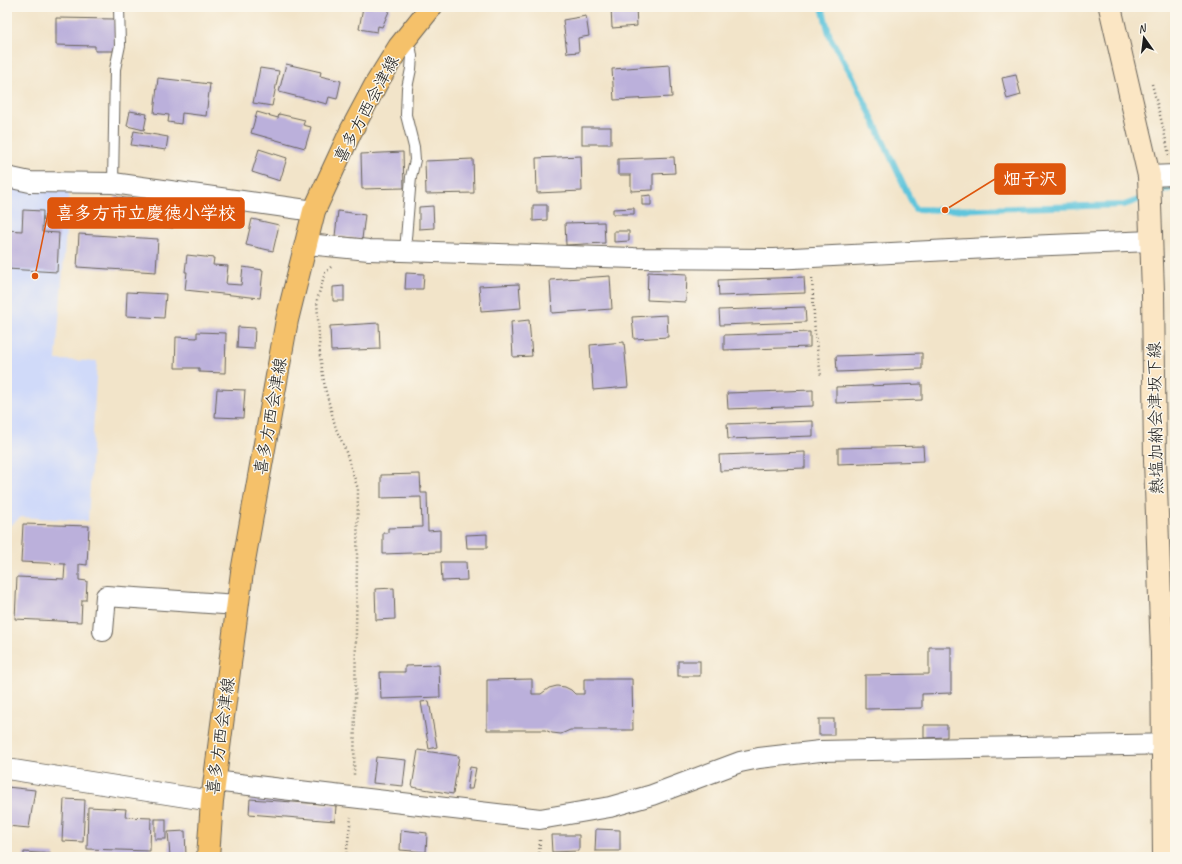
<svg xmlns="http://www.w3.org/2000/svg" width="1182" height="864" font-family="Caveat,'Klee One',sans-serif">
  <rect width="100%" height="100%" fill="#fbf7ec"/>
  <filter id="ink" filterUnits="userSpaceOnUse"><feTurbulence type="fractalNoise" baseFrequency=".025" numOctaves="2"/><feDisplacementMap in="SourceGraphic" scale="8" xChannelSelector="R" yChannelSelector="G"/><feConvolveMatrix kernelMatrix="1 2 1 2 8 2 1 2 1" color-interpolation-filters="sRGB"/></filter>
  <filter id="wash" filterUnits="userSpaceOnUse"><feTurbulence type="fractalNoise" baseFrequency=".012" numOctaves="4" result="noise"/><feDisplacementMap in="SourceGraphic" scale="16" xChannelSelector="R" yChannelSelector="G"/><feGaussianBlur stdDeviation="0.9" result="paint"/><feColorMatrix in="noise" values="0 0 0 0 0 0 0 0 0 0 0 0 0 0 0 0 0 1.4 0 .05"/><feComposite in="paint" operator="in"/></filter>
  <g filter="url(#wash)">
    <rect width="100%" height="100%" fill="#f2e4c9"/>
    <path fill="#d0daf9" d="M 7,185 L 69,191 L 56,360 L 97,361 L 88,521 L 21,517 L 7,528 Z"/>
    <g fill="none" stroke-linecap="round" stroke-linejoin="round">
      <path stroke="#5fc5dc" stroke-width="6" d="M 822,7 L 830,37 L 854,79 L 915,209 L 945,210 L 1124,205 L 1175,187"/>
    </g>
    <g id="blocks">
      <g fill="#bbb0db">
        <path d="M 277,7 L 303,7 L 303,10 L 277,9 Z"/>
        <path d="M 363,7 L 391,7 L 382,27 L 378,26 L 377,32 L 359,29 Z"/>
        <path d="M 611,7 L 636,7 L 637,26 L 612,28 Z"/>
        <path d="M 586,16 L 589,36 L 578,38 L 579,52 L 567,53 L 563,20 Z"/>
        <path d="M 56,18 L 115,19 L 115,51 L 95,51 L 95,46 L 56,45 Z"/>
        <path d="M 286,64 L 321,72 L 320,76 L 341,81 L 337,99 L 329,97 L 327,104 L 279,92 Z"/>
        <path d="M 670,65 L 672,97 L 614,100 L 612,69 Z"/>
        <path d="M 260,68 L 279,71 L 272,106 L 253,103 Z"/>
        <path d="M 1016,75 L 1021,95 L 1007,99 L 1002,78 Z"/>
        <path d="M 158,78 L 210,84 L 206,116 L 182,113 L 181,124 L 168,122 L 169,115 L 154,113 Z"/>
        <path d="M 130,111 L 147,114 L 144,130 L 127,126 Z"/>
        <path d="M 257,112 L 278,118 L 279,114 L 305,120 L 303,125 L 311,127 L 305,148 L 251,133 Z"/>
        <rect x="582" y="127" width="29" height="17"/>
        <path d="M 134,131 L 168,137 L 166,150 L 131,145 Z"/>
        <path d="M 259,149 L 287,158 L 280,181 L 252,172 Z"/>
        <path d="M 403,152 L 404,188 L 362,189 L 361,154 Z"/>
        <path d="M 581,156 L 582,191 L 537,193 L 536,158 Z"/>
        <path d="M 674,157 L 675,173 L 653,174 L 653,190 L 631,191 L 631,175 L 618,175 L 618,159 Z"/>
        <path d="M 473,159 L 474,193 L 426,194 L 425,161 Z"/>
        <path d="M 651,195 L 651,205 L 642,205 L 642,196 Z"/>
        <path d="M 115,197 L 135,199 L 133,224 L 113,223 Z"/>
        <path d="M 533,205 L 547,205 L 547,220 L 533,221 Z"/>
        <path d="M 433,206 L 434,228 L 419,229 L 419,207 Z"/>
        <path d="M 634,208 L 634,214 L 613,214 L 613,209 Z"/>
        <path d="M 23,210 L 43,211 L 42,232 L 59,233 L 57,272 L 7,269 L 7,230 L 22,231 Z"/>
        <path d="M 338,211 L 365,215 L 362,239 L 335,236 Z"/>
        <path d="M 164,214 L 174,215 L 173,228 L 163,227 Z"/>
        <path d="M 252,219 L 279,225 L 273,251 L 246,245 Z"/>
        <path d="M 604,222 L 605,243 L 566,245 L 565,223 Z"/>
        <path d="M 614,231 L 629,231 L 629,241 L 614,242 Z"/>
        <path d="M 79,234 L 158,239 L 156,272 L 77,267 Z"/>
        <path d="M 187,255 L 214,258 L 213,265 L 228,266 L 226,284 L 241,285 L 243,267 L 263,270 L 260,298 L 185,290 L 187,272 L 185,272 Z"/>
        <path d="M 648,272 L 687,274 L 686,302 L 647,300 Z"/>
        <path d="M 406,273 L 424,274 L 423,289 L 405,289 Z"/>
        <path d="M 610,276 L 612,309 L 552,313 L 550,280 Z"/>
        <path d="M 804,277 L 805,293 L 719,296 L 718,280 Z"/>
        <path d="M 519,284 L 521,308 L 481,311 L 479,286 Z"/>
        <path d="M 344,286 L 344,301 L 333,301 L 333,287 Z"/>
        <path d="M 127,292 L 166,294 L 164,318 L 126,316 Z"/>
        <path d="M 805,307 L 806,322 L 720,325 L 719,310 Z"/>
        <path d="M 667,315 L 668,337 L 634,339 L 632,317 Z"/>
        <path d="M 529,320 L 532,356 L 513,357 L 511,322 Z"/>
        <path d="M 379,323 L 380,349 L 331,351 L 330,326 Z"/>
        <path d="M 238,327 L 255,328 L 254,349 L 237,348 Z"/>
        <path d="M 197,332 L 226,333 L 225,373 L 199,372 L 199,368 L 175,368 L 176,337 L 197,338 Z"/>
        <path d="M 810,332 L 810,347 L 724,350 L 724,335 Z"/>
        <path d="M 624,342 L 628,387 L 593,390 L 590,345 Z"/>
        <path d="M 922,353 L 922,369 L 837,372 L 836,356 Z"/>
        <path d="M 922,384 L 922,400 L 836,403 L 836,387 Z"/>
        <path d="M 217,389 L 245,390 L 243,418 L 215,417 Z"/>
        <path d="M 813,390 L 813,406 L 728,409 L 727,393 Z"/>
        <path d="M 813,421 L 813,436 L 728,439 L 727,424 Z"/>
        <path d="M 923,446 L 924,461 L 838,464 L 838,448 Z"/>
        <path d="M 805,452 L 805,468 L 720,471 L 719,455 Z"/>
        <path d="M 420,474 L 421,493 L 427,493 L 428,531 L 440,530 L 440,552 L 383,554 L 383,533 L 388,533 L 388,528 L 422,527 L 421,497 L 381,498 L 381,475 Z"/>
        <path d="M 23,524 L 89,526 L 87,565 L 79,564 L 79,580 L 87,581 L 86,600 L 82,600 L 81,622 L 15,619 L 17,577 L 64,579 L 65,564 L 21,562 Z"/>
        <path d="M 487,534 L 487,548 L 467,548 L 466,535 Z"/>
        <path d="M 441,562 L 466,562 L 467,580 L 442,581 Z"/>
        <path d="M 394,588 L 395,619 L 376,620 L 375,589 Z"/>
        <path d="M 929,647 L 951,647 L 951,693 L 922,694 L 922,708 L 865,709 L 865,675 L 929,674 Z"/>
        <rect x="678" y="661" width="22" height="15"/>
        <path d="M 439,665 L 440,697 L 381,699 L 380,672 L 405,672 L 405,666 Z"/>
        <path d="M 532,679 L 532,694 L 541,694 L 549,688 L 557,686 L 565,687 L 571,690 L 575,694 L 584,694 L 584,679 L 632,679 L 633,730 L 570,730 L 561,734 L 552,733 L 545,730 L 487,730 L 487,680 Z"/>
        <path d="M 429,701 L 437,747 L 429,749 L 421,702 Z"/>
        <rect x="819" y="719" width="15" height="16"/>
        <path d="M 924,725 L 947,725 L 947,737 L 924,738 Z"/>
        <path d="M 418,750 L 459,756 L 453,794 L 412,787 Z"/>
        <path d="M 376,757 L 406,760 L 403,786 L 373,783 Z"/>
        <path d="M 470,767 L 476,768 L 472,789 L 467,789 Z"/>
        <path d="M 7,787 L 35,790 L 29,828 L 7,826 Z"/>
        <path d="M 64,799 L 85,800 L 83,842 L 62,841 Z"/>
        <path d="M 250,799 L 336,805 L 335,821 L 249,814 Z"/>
        <path d="M 88,807 L 126,809 L 125,817 L 151,818 L 150,851 L 87,849 Z"/>
        <rect x="155" y="819" width="11" height="20"/>
        <path d="M 596,829 L 620,830 L 620,851 L 595,851 Z"/>
        <path d="M 401,830 L 427,833 L 426,852 L 400,850 Z"/>
        <path d="M 185,831 L 186,855 L 170,856 L 168,832 Z"/>
        <path d="M 551,835 L 579,835 L 579,851 L 552,852 Z"/>
        <path d="M 24,852 L 54,854 L 54,857 L 24,857 Z"/>
      </g>
    </g>
  </g>
  <g filter="url(#ink)">
    <use href="#blocks" fill-opacity="0" stroke="#676259" stroke-width="1"/>
    <g fill="none" stroke-linecap="round" stroke-linejoin="round">
      <g stroke="#676259" stroke-width="12">
        <g id="lane">
          <path d="M 404,41 L 411,50 L 412,56 L 411,69 L 407,88 L 406,115 L 414,147 L 415,160 L 411,177 L 405,251"/>
          <path d="M 113,183 L 115,69 L 120,45 L 119,7"/>
        </g>
      </g>
      <g stroke="#676259" stroke-width="22">
        <g id="street">
          <path d="M 1149,176 L 1175,175"/>
          <path d="M 7,177 L 30,182 L 113,183 L 314,211"/>
          <path d="M 307,244 L 369,250 L 634,258 L 774,259 L 1026,246 L 1152,241"/>
          <path d="M 103,631 L 106,596 L 238,605"/>
          <path d="M 7,769 L 212,801"/>
          <path d="M 214,781 L 540,819 L 610,807 L 652,795 L 740,762 L 759,758 L 820,751 L 1175,744"/>
        </g>
      </g>
      <g stroke="#676259" stroke-width="24">
        <path id="secondary" d="M 1110,7 L 1149,176 L 1153,292 L 1155,460 L 1162,653 L 1164,857"/>
      </g>
      <g stroke="#676259" stroke-width="24">
        <path id="primary" d="M 208,857 L 212,801 L 242,572 L 287,320 L 314,211 L 351,131 L 376,84 L 399,47 L 431,7"/>
      </g>
      <g stroke="#676259" stroke-width="2.5" stroke-dasharray="1 3" stroke-linecap="butt">
        <path d="M 1152,84 L 1164,131 L 1169,155"/>
        <path d="M 331,267 L 325,273 L 317,300 L 320,356 L 325,388 L 336,429 L 344,446 L 358,489 L 354,776"/>
        <path d="M 812,278 L 815,334 L 821,376"/>
        <path d="M 346,857 L 351,817"/>
        <path d="M 539,857 L 540,840"/>
      </g>
      <use href="#lane" stroke="#fff" stroke-width="10"/>
      <use href="#street" stroke="#fff" stroke-width="20"/>
      <use href="#secondary" stroke="#fbe6c4" stroke-width="22"/>
      <use href="#primary" stroke="#f5c16b" stroke-width="22"/>
    </g>
  </g>
  <g text-anchor="middle" stroke-width="3" stroke-linejoin="round" paint-order="stroke">
    <g font-size="17" fill="#1c1c1c" stroke="#fbf7ec">
      <text transform="translate(366 109) rotate(-62)" y="6">喜多方西会津線</text>
      <text transform="translate(270 416) rotate(-80)" y="6">喜多方西会津線</text>
      <text transform="translate(1155 418) rotate(-91)" y="6">熱塩加納会津坂下線</text>
      <text transform="translate(220 736) rotate(-82)" y="6">喜多方西会津線</text>
    </g>
  </g>
  <path fill="none" stroke="#de560d" stroke-width="1.5" d="M945 210L995 179M35 276L48 213"/>
  <g fill="#de560d" stroke="#fbf7ec" stroke-width="1.5">
    <circle cx="945" cy="210" r="4"/>
    <circle cx="35" cy="276" r="4"/>
  </g>
  <g fill="#de560d" stroke="#de560d" stroke-width="1.5">
    <rect x="995" y="164" width="70" height="30" rx="4"/>
    <rect x="48" y="198" width="196" height="30" rx="4"/>
  </g>
  <g font-size="18" text-anchor="middle" font-weight="bold" fill="#fff">
    <text x="1030" y="185">畑子沢</text>
    <text x="146" y="219">喜多方市立慶徳小学校</text>
  </g>
  <rect width="1182" height="864" fill="none" stroke="#fbf7ec" stroke-width="24"/>
  <g transform="translate(1144 38) rotate(346)" stroke="#fbf7ec" stroke-width="3" paint-order="stroke">
  <path d="M0-3L7 15L0 10L-7 15Z" fill="#1c1c1c"/>
  <text y="-6" font-size="11" font-weight="bold" text-anchor="middle" fill="#1c1c1c">N</text>
  </g>
</svg>
